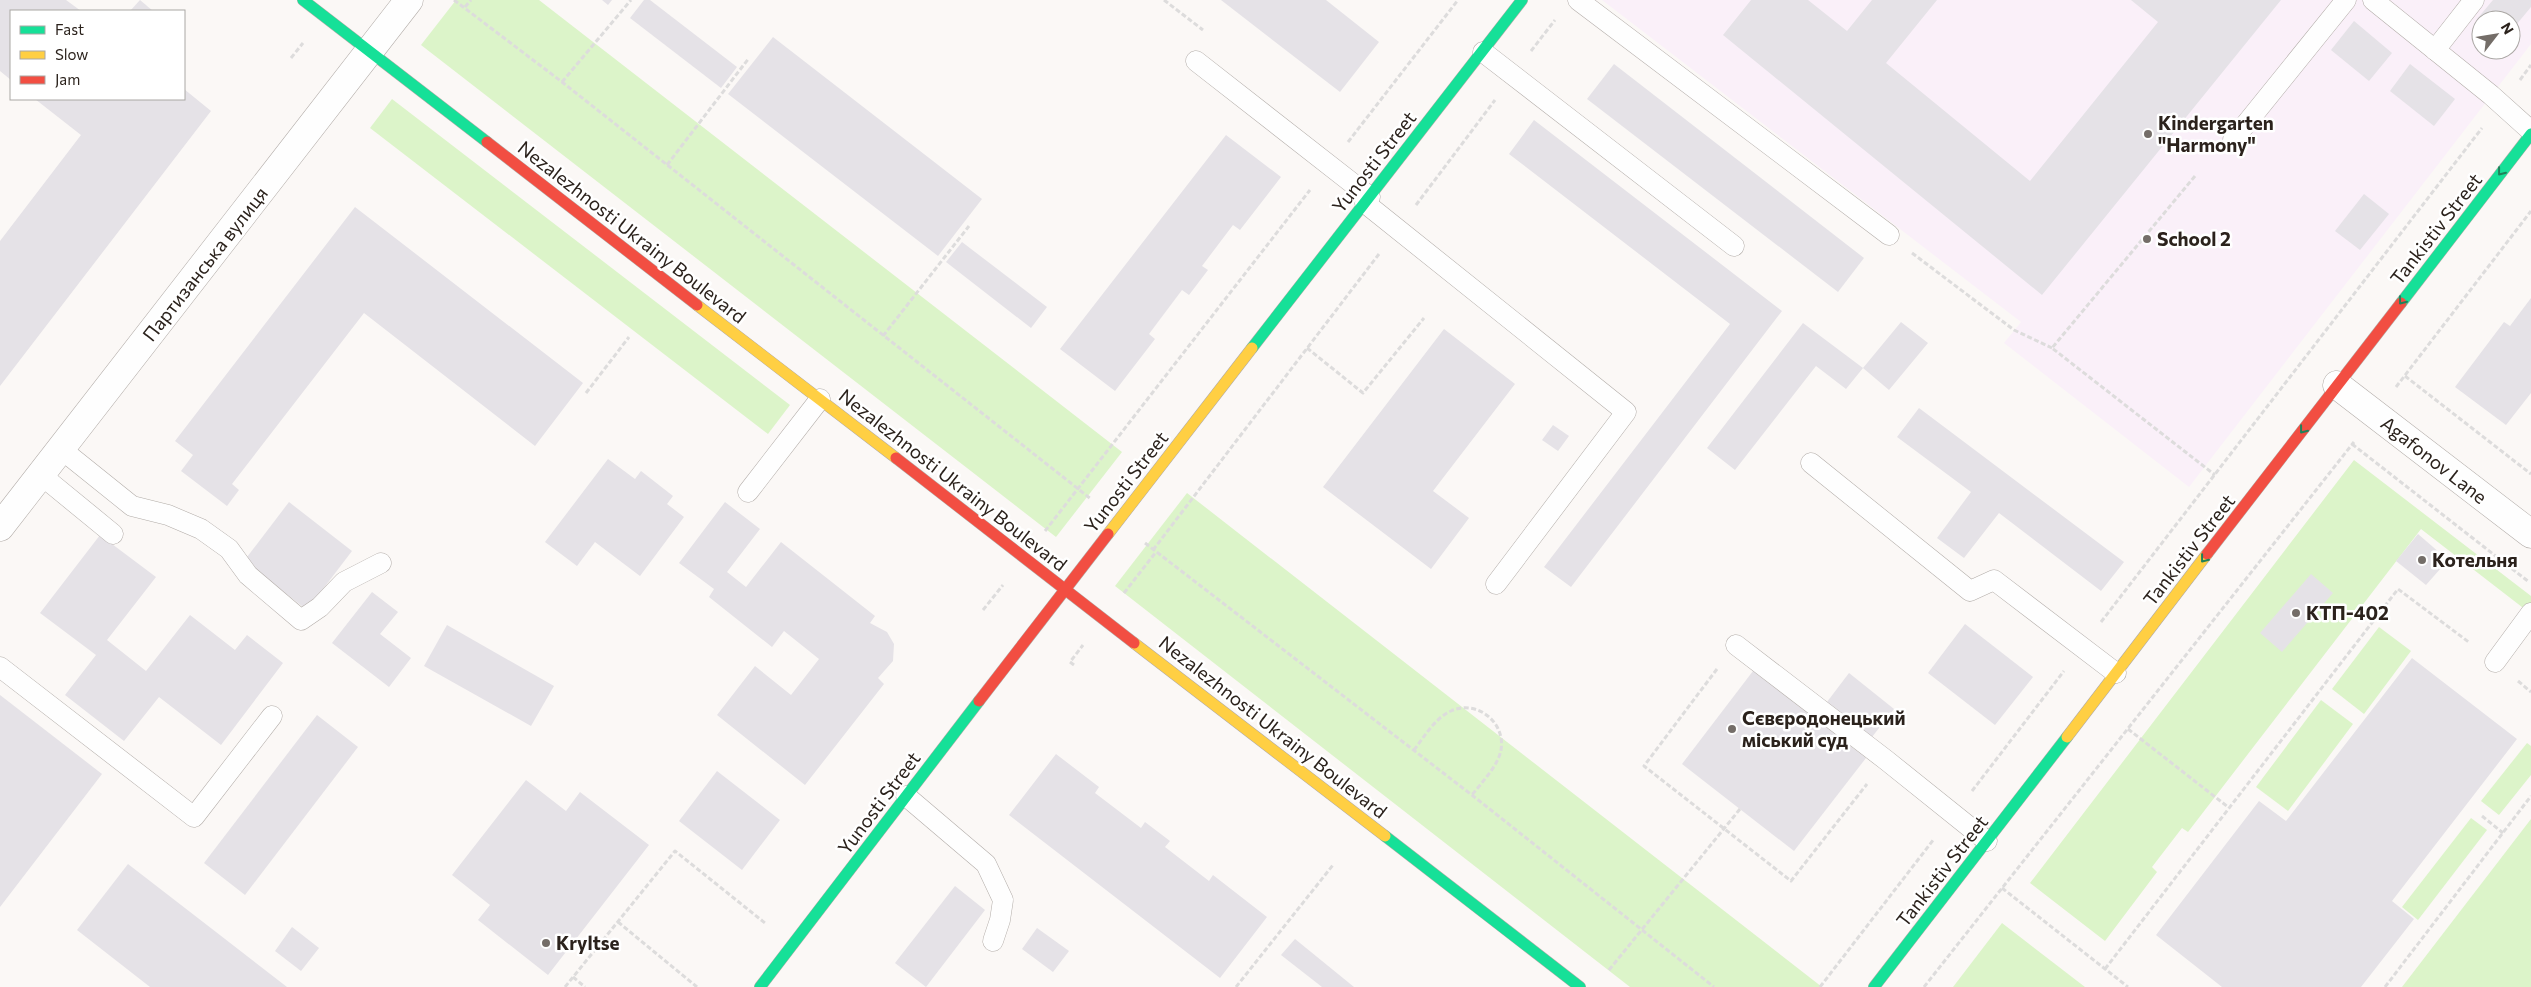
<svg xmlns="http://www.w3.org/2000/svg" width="2531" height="987" font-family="Commissioner,sans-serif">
  <rect width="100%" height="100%" fill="#fbf8f6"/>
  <path fill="#faf0f9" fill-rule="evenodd" d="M 1602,0 L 2531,0 L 2531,44 L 2189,487 L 2004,343 L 2021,322 ZM 2481,20 L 2511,20 L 2511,50 L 2481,50 Z"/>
  <g fill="#dcf4c9">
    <path d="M 456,0 L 539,0 L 1122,452 L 1056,537 L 421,45 Z"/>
    <path d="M 392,99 L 790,405 L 768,434 L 370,128 Z"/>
    <path d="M 2354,460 L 2531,596 L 2531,614 L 2421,529 L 2188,832 L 2182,828 L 2152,867 L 2157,872 L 2105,941 L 2030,883 Z"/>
    <path d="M 1187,493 L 1822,987 L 1630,987 L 1115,586 Z"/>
    <path d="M 2379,627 L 2411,651 L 2364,714 L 2332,689 Z"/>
    <path d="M 2321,700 L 2353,724 L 2288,811 L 2256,787 Z"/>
    <path d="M 2527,743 L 2531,746 L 2531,775 L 2499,815 L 2481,801 Z"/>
    <path d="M 2471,818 L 2487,830 L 2418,920 L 2402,907 Z"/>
    <path d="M 2531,819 L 2531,987 L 2402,987 Z"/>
    <path d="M 2002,923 L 2085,987 L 1953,987 Z"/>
  </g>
  <g fill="#e5e2e7">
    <path d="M 0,0 L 66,0 L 81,11 L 11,11 L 11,80 L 0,71 Z"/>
    <path d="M 140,0 L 153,11 L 130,11 Z"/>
    <path d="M 602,0 L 612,0 L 608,5 Z"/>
    <path d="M 644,0 L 650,0 L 737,67 L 721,88 L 630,18 Z"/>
    <path d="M 1221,0 L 1326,0 L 1379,42 L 1340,92 Z"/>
    <path d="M 1751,0 L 1808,0 L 1847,31 L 1872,0 L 1937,0 L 1886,63 L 2030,181 L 2158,22 L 2131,0 L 2281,0 L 2042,295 L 1723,35 Z"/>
    <path d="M 2493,0 L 2531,0 L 2531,7 L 2511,31 L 2511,20 L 2481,20 L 2481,22 L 2477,19 Z"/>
    <path d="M 2354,21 L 2392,53 L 2369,81 L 2331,50 Z"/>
    <path d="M 773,37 L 982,199 L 938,256 L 728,94 Z"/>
    <path d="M 1614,64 L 1864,258 L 1838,292 L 1587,99 Z"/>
    <path d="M 2410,64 L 2455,99 L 2434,126 L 2390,91 Z"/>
    <path d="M 184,89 L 211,111 L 0,386 L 0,241 L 81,135 L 35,99 L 184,99 Z"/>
    <path d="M 1534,120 L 1782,311 L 1571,587 L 1544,567 L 1730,324 L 1509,154 Z"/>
    <path d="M 1226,135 L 1281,177 L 1240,230 L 1233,225 L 1202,266 L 1208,270 L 1189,295 L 1182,290 L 1149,334 L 1155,339 L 1115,391 L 1060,349 Z"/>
    <path d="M 2364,194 L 2389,214 L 2360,250 L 2335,231 Z"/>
    <path d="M 355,207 L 583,383 L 535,446 L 364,313 L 232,484 L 239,490 L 227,506 L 181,471 L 193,455 L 175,441 Z"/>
    <path d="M 962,242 L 1047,307 L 1031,328 L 946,262 Z"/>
    <path d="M 2531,298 L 2531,393 L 2506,425 L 2455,387 L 2504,322 L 2510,326 Z"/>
    <path d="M 1901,322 L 1928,343 L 1889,390 L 1863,368 L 1846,389 L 1816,366 L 1735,470 L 1707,448 L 1803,323 L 1863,368 Z"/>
    <path d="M 1444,329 L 1515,384 L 1433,491 L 1469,518 L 1431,569 L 1323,487 Z"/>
    <path d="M 1919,408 L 2124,562 L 2101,591 L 1999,513 L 1964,558 L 1937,538 L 1971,492 L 1897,437 Z"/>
    <path d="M 1553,425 L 1569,436 L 1558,451 L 1542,440 Z"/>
    <path d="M 608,459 L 635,479 L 641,471 L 673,496 L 667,504 L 684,517 L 640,576 L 595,542 L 577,566 L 545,542 Z"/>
    <path d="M 289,502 L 352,551 L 307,610 L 244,561 Z"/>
    <path d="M 725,502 L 760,529 L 727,572 L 746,587 L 781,542 L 875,616 L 870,623 L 887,632 L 894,644 L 893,661 L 878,678 L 884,684 L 805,785 L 717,715 L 755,666 L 791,695 L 819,659 L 784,631 L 772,647 L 709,597 L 714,589 L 679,563 Z"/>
    <path d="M 2418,534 L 2448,560 L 2426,585 L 2396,561 Z"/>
    <path d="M 100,535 L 156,577 L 107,640 L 146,671 L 190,615 L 235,650 L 247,635 L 283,663 L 221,745 L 159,697 L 124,741 L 65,695 L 96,655 L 40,613 Z"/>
    <path d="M 2311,574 L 2333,593 L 2282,652 L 2260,633 Z"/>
    <path d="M 372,592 L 398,612 L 380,634 L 411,658 L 389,687 L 332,643 Z"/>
    <path d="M 1965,624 L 2033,677 L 1995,725 L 1928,673 Z"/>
    <path d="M 447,625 L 554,686 L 531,726 L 424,666 Z"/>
    <path d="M 2412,658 L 2517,739 L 2392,901 L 2414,919 L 2361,987 L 2222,987 L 2156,935 L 2259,801 L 2286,821 Z"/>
    <path d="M 1753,671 L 1866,758 L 1794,851 L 1682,764 Z"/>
    <path d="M 1849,673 L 1894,709 L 1872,737 L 1827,702 Z"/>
    <path d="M 0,695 L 102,774 L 0,907 Z"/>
    <path d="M 317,715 L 358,747 L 245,895 L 204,863 Z"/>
    <path d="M 1056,754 L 1099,787 L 1095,793 L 1141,828 L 1145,822 L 1170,841 L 1165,847 L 1209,881 L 1213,875 L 1267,917 L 1220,978 L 1009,815 Z"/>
    <path d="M 717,771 L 780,820 L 742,870 L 679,821 Z"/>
    <path d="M 526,780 L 566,811 L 580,792 L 649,845 L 548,975 L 478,920 L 490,905 L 452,875 Z"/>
    <path d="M 128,864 L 216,932 L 287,987 L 150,987 L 77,930 Z"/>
    <path d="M 955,886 L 985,910 L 926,987 L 895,963 Z"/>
    <path d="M 292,927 L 319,948 L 301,971 L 275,951 Z"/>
    <path d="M 1037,928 L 1069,951 L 1053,972 L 1022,949 Z"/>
    <path d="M 1295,939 L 1354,987 L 1322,987 L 1281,955 Z"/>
  </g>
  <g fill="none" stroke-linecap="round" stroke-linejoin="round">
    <g stroke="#b2aca8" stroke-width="21">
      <g id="lane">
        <path d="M 1578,0 L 1889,235"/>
        <path d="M 2373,0 L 2491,95 L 2531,131"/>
        <path d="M 2435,50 L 2474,0"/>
        <path d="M 1483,52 L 1734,246"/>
        <path d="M 1196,61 L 1370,197"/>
        <path d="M 2233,140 L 2346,0"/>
        <path d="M 1365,203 L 1626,412 L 1496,584"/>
        <path d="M 61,449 L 132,506 L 168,515 L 201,529 L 229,549 L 248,575 L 301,620 L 320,607 L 344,582 L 381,563"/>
        <path d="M 1811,463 L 1970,591 L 1994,580 L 2116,673"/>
        <path d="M 41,475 L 113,534"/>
        <path d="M 748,492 L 820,399"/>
        <path d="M 1736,645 L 1886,760 L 1987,841"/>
        <path d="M 2495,662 L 2531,613"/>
        <path d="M 0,667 L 194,817 L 272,716"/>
        <path d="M 906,796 L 986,864 L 1003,900 L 1000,920 L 993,941"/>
      </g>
    </g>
    <g stroke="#b2aca8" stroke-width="29">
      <g id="street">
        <path d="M 2337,385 L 2531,534"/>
        <path d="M 0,527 L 409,0"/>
      </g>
    </g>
    <g stroke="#b2aca8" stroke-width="12">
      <g id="fast">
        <path d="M 303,0 L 487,142"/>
        <path d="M 2401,303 L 2531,134"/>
        <path d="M 1252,348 L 1522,0"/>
        <path d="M 1385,836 L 1580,987"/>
        <path d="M 760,987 L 979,701"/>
        <path d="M 1874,987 L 2067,737"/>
      </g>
    </g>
    <g stroke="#b2aca8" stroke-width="12">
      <g id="slow">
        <path d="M 697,305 L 896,458"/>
        <path d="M 1108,534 L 1252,348"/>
        <path d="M 1134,643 L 1385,836"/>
        <path d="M 2067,737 L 2207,554"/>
      </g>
    </g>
    <g stroke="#b2aca8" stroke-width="12">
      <g id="jam">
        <path d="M 487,142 L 697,305"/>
        <path d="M 896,458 L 1134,643"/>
        <path d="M 2207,554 L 2401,303"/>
        <path d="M 979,701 L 1108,534"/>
      </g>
    </g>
    <g stroke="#dddcdc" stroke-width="3" stroke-dasharray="5 2.5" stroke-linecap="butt">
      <path d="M 454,0 L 562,82 L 1091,499"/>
      <path d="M 1164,0 L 1203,30"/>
      <path d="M 465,7 L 471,0"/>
      <path d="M 1531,51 L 1555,20"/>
      <path d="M 291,58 L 303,43"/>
      <path d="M 2520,80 L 2531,65"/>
      <path d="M 562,82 L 631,0"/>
      <path d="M 1348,142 L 1458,0"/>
      <path d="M 667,165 L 749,58"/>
      <path d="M 2195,176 L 2052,348 L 2215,475"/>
      <path d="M 1416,205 L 1495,100"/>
      <path d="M 1912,253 L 2014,330 L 2052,348"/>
      <path d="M 883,336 L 969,226"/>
      <path d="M 1307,348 L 1363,393 L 1424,318"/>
      <path d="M 2405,376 L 2531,474"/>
      <path d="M 2396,387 L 2531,211"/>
      <path d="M 586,393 L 629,337"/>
      <path d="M 2352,444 L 2529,582"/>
      <path d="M 1045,531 L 1310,190"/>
      <path d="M 1145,543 L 1477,799 L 1714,987"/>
      <path d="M 1153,550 L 1379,254"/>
      <path d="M 1124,593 L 1156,552"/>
      <path d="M 983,610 L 1003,585"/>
      <path d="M 2101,622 L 2482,128"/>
      <path d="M 1074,665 L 1070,662 L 1083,645"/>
      <path d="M 1717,669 L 1644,766 L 1791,881 L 1867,784"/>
      <path d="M 2518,681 L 2531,692"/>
      <path d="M 2128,729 L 2228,807"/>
      <path d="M 1414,750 C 1424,737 1435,718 1451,711 C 1476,699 1506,722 1501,750 C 1498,766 1482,782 1472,795"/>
      <path d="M 1972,791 L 2064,671"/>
      <path d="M 2482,816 L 2503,833"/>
      <path d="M 2002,888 L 2128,987"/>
      <path d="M 618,922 L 697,987"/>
      <path d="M 2105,969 L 2398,589 L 2470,643"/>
      <path d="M 1609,970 L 1740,809"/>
      <path d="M 573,977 L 585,987"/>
      <path d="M 565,987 L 675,851 L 765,923"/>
      <path d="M 1236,987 L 1333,865"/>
      <path d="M 1820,987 L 1934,839"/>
      <path d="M 1924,987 L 2354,442"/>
      <path d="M 2385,987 L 2531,796"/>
    </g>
    <use href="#lane" stroke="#fefefe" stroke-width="20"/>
    <use href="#street" stroke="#fefefe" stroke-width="28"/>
    <use href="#fast" stroke="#16e098" stroke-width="11"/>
    <use href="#slow" stroke="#ffcf43" stroke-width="11"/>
    <use href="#jam" stroke="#f24e42" stroke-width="11"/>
  </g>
  <defs><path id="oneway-chevron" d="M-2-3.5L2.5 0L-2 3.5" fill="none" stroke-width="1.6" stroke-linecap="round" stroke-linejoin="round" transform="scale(1.25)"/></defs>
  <g stroke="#20815a">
    <use href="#oneway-chevron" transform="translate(2501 172) rotate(128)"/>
    <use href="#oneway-chevron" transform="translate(2402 301) rotate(128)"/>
    <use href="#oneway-chevron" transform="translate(2303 430) rotate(128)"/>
    <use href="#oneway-chevron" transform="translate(2204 559) rotate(128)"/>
  </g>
  <g fill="#746d68" stroke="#fff" stroke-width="2">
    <circle cx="2148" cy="134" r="5"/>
    <circle cx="2147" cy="239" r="5"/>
    <circle cx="2422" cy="560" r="5"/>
    <circle cx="2296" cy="613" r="5"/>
    <circle cx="1732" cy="729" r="5"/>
    <circle cx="546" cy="943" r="5"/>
  </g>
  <g text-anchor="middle" stroke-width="5" stroke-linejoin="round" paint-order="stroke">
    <g font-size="19" font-weight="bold" fill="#2b221c" stroke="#fff" text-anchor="start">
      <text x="2158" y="130">Kindergarten<tspan x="2158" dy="22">"Harmony"</tspan></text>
      <text x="2157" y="246">School 2</text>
      <text x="2432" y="567">Котельня</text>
      <text x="2306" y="620">КТП-402</text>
      <text x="1742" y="725">Сєвєродонецький<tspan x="1742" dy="22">міський суд</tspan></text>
      <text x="556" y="950">Kryltse</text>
    </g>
    <g font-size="19" fill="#2b221c" stroke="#fff">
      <text transform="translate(1374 162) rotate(-52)" y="7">Yunosti Street</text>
      <text transform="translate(2436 229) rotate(-52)" y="7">Tankistiv Street</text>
      <text transform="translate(632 232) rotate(38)" y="7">Nezalezhnosti Ukrainy Boulevard</text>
      <text transform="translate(205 264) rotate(-52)" y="7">Партизанська вулиця</text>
      <text transform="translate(2434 460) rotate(38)" y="7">Agafonov Lane</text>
      <text transform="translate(953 480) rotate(38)" y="7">Nezalezhnosti Ukrainy Boulevard</text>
      <text transform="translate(1126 482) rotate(-52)" y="7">Yunosti Street</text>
      <text transform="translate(2189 550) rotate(-52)" y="7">Tankistiv Street</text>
      <text transform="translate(1273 727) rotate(38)" y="7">Nezalezhnosti Ukrainy Boulevard</text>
      <text transform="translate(879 803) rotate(-53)" y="7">Yunosti Street</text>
      <text transform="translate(1942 871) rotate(-52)" y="7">Tankistiv Street</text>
    </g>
  </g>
  <rect x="10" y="10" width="175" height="90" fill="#ffffff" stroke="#aaa7a4"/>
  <rect x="20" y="26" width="25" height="8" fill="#16e098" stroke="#aaa7a4"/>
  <text x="55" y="35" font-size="15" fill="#2b221c">Fast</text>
  <rect x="20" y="51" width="25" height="8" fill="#ffcf43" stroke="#aaa7a4"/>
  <text x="55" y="60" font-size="15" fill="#2b221c">Slow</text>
  <rect x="20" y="76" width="25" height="8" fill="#f24e42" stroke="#aaa7a4"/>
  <text x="55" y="85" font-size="15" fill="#2b221c">Jam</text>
  <g transform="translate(2496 35) rotate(59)"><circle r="24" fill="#ffffff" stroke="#aaa7a4"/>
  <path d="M0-4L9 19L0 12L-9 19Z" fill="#746d68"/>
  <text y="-8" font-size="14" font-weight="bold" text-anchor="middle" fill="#2b221c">N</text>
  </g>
</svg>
